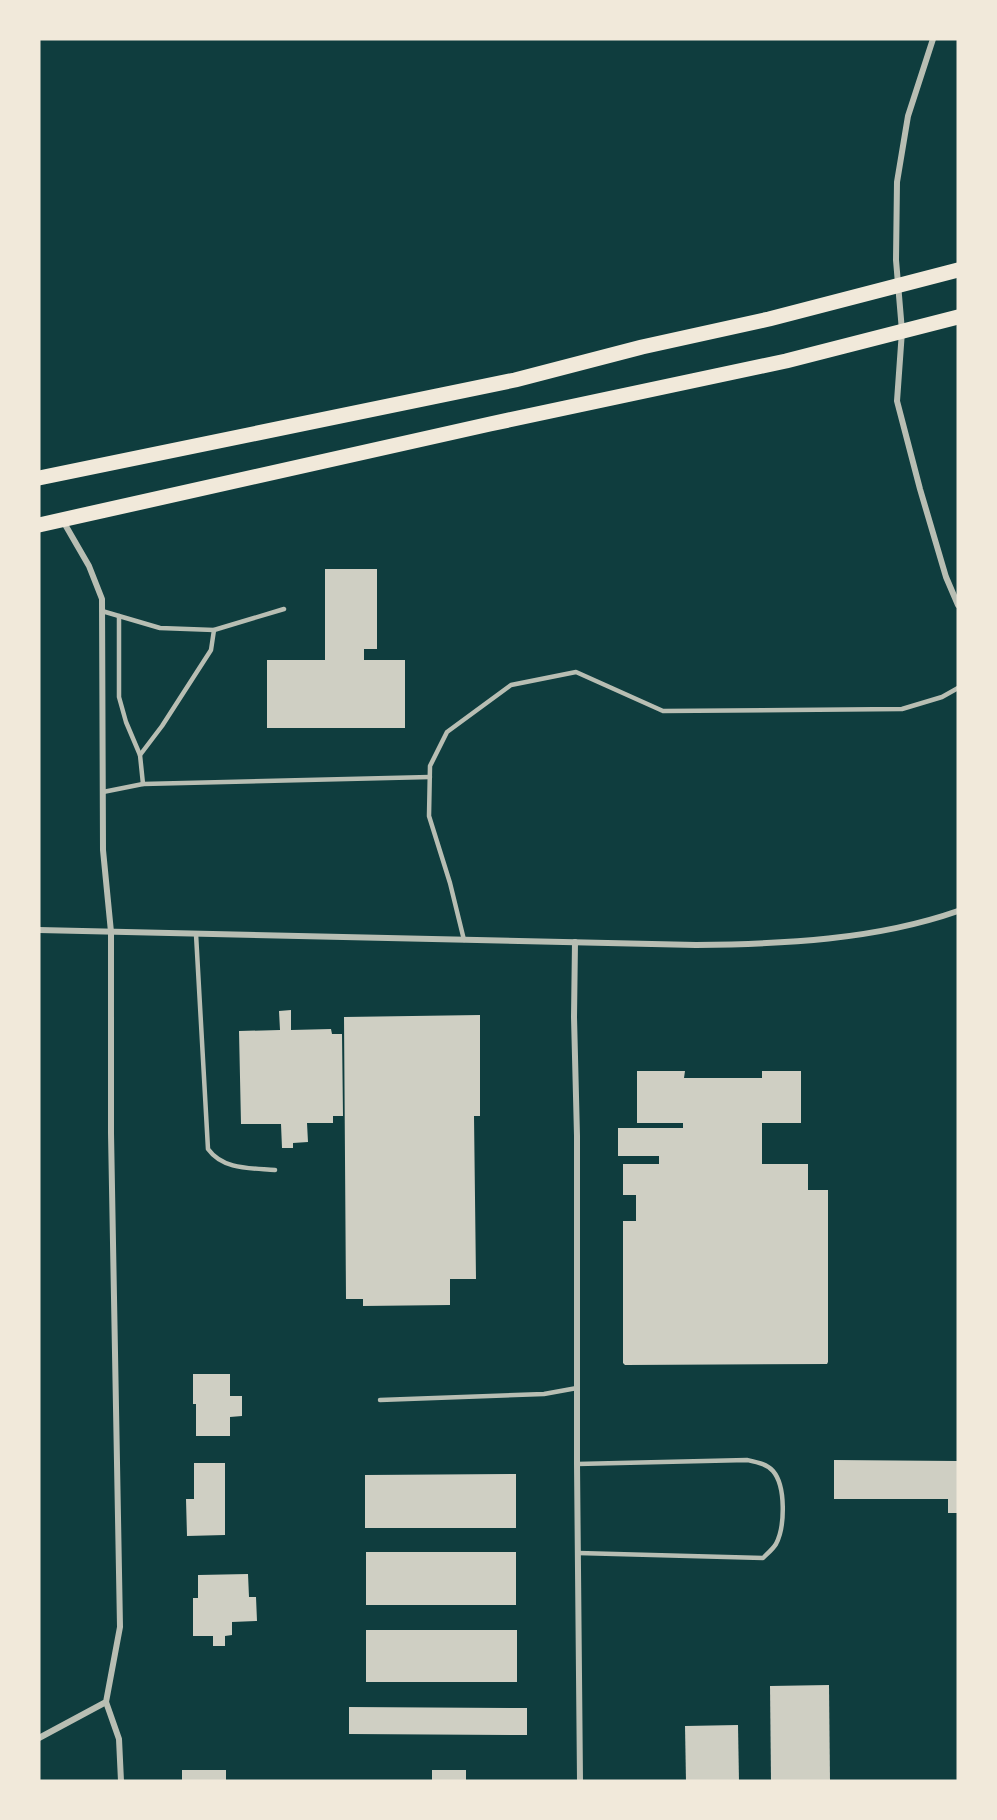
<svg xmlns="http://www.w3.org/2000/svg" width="997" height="1820" font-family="Spectral,serif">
  <rect width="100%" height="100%" fill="#0f3d3e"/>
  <g fill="#cfcfc3">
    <path d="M 325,569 L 377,569 L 377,649 L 364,649 L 364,660 L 405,660 L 405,728 L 267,728 L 267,660 L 325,660 Z"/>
    <path d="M 291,1010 L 291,1030 L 331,1029 L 332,1034 L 342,1034 L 343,1116 L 333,1116 L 333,1123 L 307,1123 L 308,1142 L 293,1143 L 293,1148 L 282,1148 L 281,1124 L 241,1124 L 239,1031 L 280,1030 L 279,1011 Z"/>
    <path d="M 480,1015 L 480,1116 L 474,1116 L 476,1279 L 450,1279 L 450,1305 L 363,1306 L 363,1299 L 346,1299 L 344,1017 Z"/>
    <path d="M 637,1071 L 685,1071 L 684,1078 L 762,1078 L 762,1071 L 801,1071 L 801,1123 L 762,1123 L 762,1164 L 808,1164 L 808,1190 L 828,1190 L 828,1362 L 827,1364 L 625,1365 L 623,1363 L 623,1221 L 636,1221 L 636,1195 L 623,1195 L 623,1164 L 659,1164 L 659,1156 L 618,1156 L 618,1128 L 683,1128 L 683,1123 L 637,1123 Z"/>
    <path d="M 193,1374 L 230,1374 L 230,1396 L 242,1396 L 242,1416 L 230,1417 L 230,1436 L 196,1436 L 196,1404 L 193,1404 Z"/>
    <path d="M 834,1460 L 958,1461 L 958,1513 L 948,1513 L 948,1499 L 834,1499 Z"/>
    <path d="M 194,1463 L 225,1463 L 225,1535 L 187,1536 L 186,1499 L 194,1499 Z"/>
    <path d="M 516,1474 L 516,1528 L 365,1528 L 365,1475 Z"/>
    <rect x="366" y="1552" width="150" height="53"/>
    <path d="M 248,1574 L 249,1597 L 256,1597 L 257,1621 L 232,1622 L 232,1635 L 225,1636 L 225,1646 L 213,1646 L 213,1636 L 193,1636 L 193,1598 L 198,1598 L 198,1575 Z"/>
    <rect x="366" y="1630" width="151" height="52"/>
    <path d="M 829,1685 L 830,1781 L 771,1781 L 770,1686 Z"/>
    <path d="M 349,1707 L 527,1708 L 527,1735 L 349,1734 Z"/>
    <path d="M 738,1725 L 739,1781 L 686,1781 L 685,1726 Z"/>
    <rect x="182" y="1770" width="44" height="11"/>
    <rect x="432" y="1770" width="34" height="11"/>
  </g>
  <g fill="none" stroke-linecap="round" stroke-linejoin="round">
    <g stroke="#b8beb3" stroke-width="4.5">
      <path d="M 102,611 L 160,628 L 214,630 L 284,609"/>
      <path d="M 119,616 L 119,697 L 126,722 L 140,755"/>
      <path d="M 143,784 L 140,755 L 162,726 L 211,650 L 214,630"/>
      <path d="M 103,792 L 143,784 L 430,777"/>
      <path d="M 196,934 L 208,1149 C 223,1170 251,1168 275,1170"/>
      <path d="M 464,940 L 450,883 L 429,816 L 430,766 L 447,732 L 511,685 L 576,672 L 663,711 L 902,709 L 942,697 L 958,688"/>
      <path d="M 380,1400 L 544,1394 L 577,1388"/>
      <path d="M 577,1464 L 747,1460 C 756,1462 767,1464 773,1471 C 786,1486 785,1527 776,1544 C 773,1549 767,1554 763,1558 L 578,1553"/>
    </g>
    <g stroke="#b8beb3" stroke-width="6">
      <path d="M 933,39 L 908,116 L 897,182 L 896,260 L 902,331 L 897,401 L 920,489 L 946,577 L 958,605"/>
      <path d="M 39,930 L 696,945 C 783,944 875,940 958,911"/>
      <path d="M 575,942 L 574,1017 L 577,1136 L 577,1464 L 580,1781"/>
      <path d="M 106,1702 L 119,1739 L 121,1781"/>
      <path d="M 39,1738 L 106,1702 L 120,1627 L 111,1133 L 111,932 L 103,850 L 102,599 L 89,566 L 63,521"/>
    </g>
    <g stroke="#f1e9da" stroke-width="15">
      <path d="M 39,478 L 515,380 L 642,347 L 769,319 L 958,270"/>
      <path d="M 39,525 L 490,424 L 786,361 L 958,317"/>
    </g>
  </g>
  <rect width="997" height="1820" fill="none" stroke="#f1e9da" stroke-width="81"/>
</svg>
